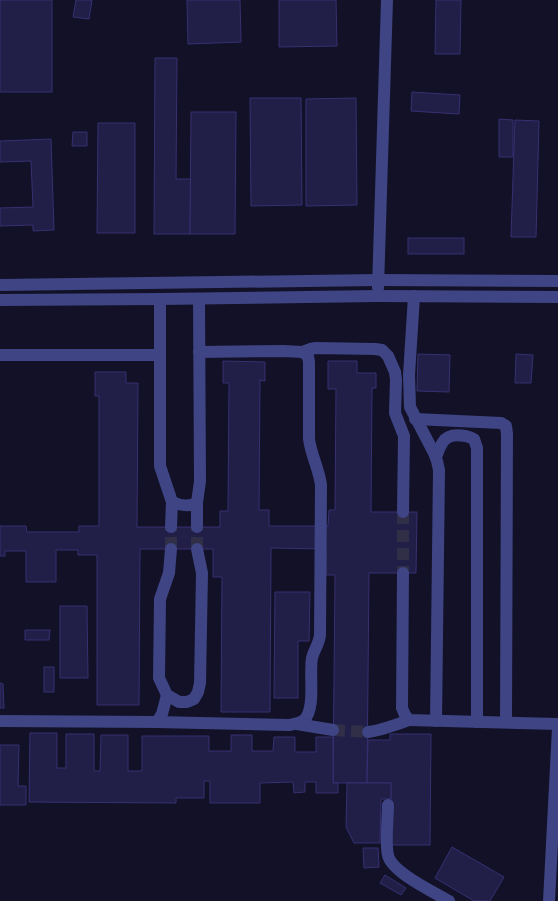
<svg xmlns="http://www.w3.org/2000/svg" width="558" height="901" font-family="'DejaVu Sans',sans-serif">
  <rect width="100%" height="100%" fill="#121127"/>
  <g fill="#211e47" stroke="#363172">
    <rect x="0" y="0" width="52" height="92"/>
    <path d="M 76,0 L 92,0 L 89,19 L 73,17 Z"/>
    <path d="M 187,0 L 240,0 L 241,42 L 188,44 Z"/>
    <path d="M 279,0 L 336,0 L 337,46 L 279,47 Z"/>
    <path d="M 436,0 L 461,0 L 460,54 L 435,54 Z"/>
    <path d="M 155,58 L 177,58 L 176,179 L 191,179 L 190,234 L 154,234 Z"/>
    <path d="M 412,92 L 460,95 L 459,114 L 411,111 Z"/>
    <path d="M 250,98 L 301,98 L 302,205 L 251,206 Z"/>
    <path d="M 356,98 L 357,205 L 306,206 L 306,99 Z"/>
    <path d="M 191,112 L 236,112 L 235,234 L 190,234 Z"/>
    <path d="M 499,119 L 513,120 L 513,157 L 499,157 Z"/>
    <path d="M 515,120 L 539,121 L 536,237 L 511,237 Z"/>
    <path d="M 98,123 L 135,123 L 135,233 L 97,233 Z"/>
    <path d="M 73,132 L 87,132 L 87,146 L 72,146 Z"/>
    <path d="M 51,139 L 54,230 L 33,231 L 33,225 L 0,226 L 0,208 L 33,207 L 31,161 L 0,162 L 0,141 Z"/>
    <rect x="408" y="238" width="56" height="16"/>
    <path d="M 418,354 L 450,355 L 449,392 L 417,391 Z"/>
    <path d="M 516,354 L 533,355 L 531,383 L 515,383 Z"/>
    <path d="M 223,361 L 265,362 L 265,381 L 260,380 L 259,510 L 269,510 L 269,526 L 328,526 L 329,510 L 335,510 L 336,389 L 328,389 L 328,361 L 357,361 L 357,373 L 376,373 L 376,388 L 372,388 L 371,512 L 417,512 L 416,573 L 369,573 L 367,783 L 333,783 L 335,575 L 326,575 L 326,549 L 271,548 L 270,712 L 221,712 L 222,577 L 213,577 L 213,549 L 140,549 L 139,705 L 97,705 L 97,555 L 78,555 L 78,550 L 56,550 L 56,582 L 26,582 L 26,551 L 5,551 L 5,556 L 0,556 L 0,526 L 26,526 L 27,532 L 79,532 L 79,526 L 99,526 L 99,396 L 95,396 L 95,372 L 126,372 L 126,383 L 138,383 L 137,527 L 220,527 L 220,511 L 228,511 L 229,383 L 223,383 Z"/>
    <path d="M 275,592 L 310,592 L 309,641 L 298,641 L 298,698 L 274,698 Z"/>
    <path d="M 60,606 L 87,606 L 88,678 L 60,678 Z"/>
    <path d="M 25,630 L 50,630 L 49,640 L 25,640 Z"/>
    <rect x="44" y="667" width="10" height="25"/>
    <path d="M 0,683 L 3,684 L 4,708 L 0,708 Z"/>
    <path d="M 30,733 L 57,733 L 57,768 L 66,768 L 66,734 L 94,734 L 94,771 L 100,771 L 101,735 L 128,735 L 128,771 L 142,771 L 142,736 L 209,736 L 209,751 L 231,751 L 231,735 L 252,735 L 252,751 L 273,751 L 274,737 L 295,737 L 295,752 L 316,752 L 316,737 L 333,737 L 333,783 L 338,783 L 338,793 L 316,793 L 316,782 L 305,782 L 305,792 L 294,793 L 293,782 L 260,783 L 260,803 L 210,803 L 210,781 L 204,781 L 204,798 L 176,798 L 176,803 L 29,802 Z"/>
    <path d="M 390,734 L 431,734 L 430,845 L 390,845 L 391,783 L 367,783 L 368,740 L 390,740 Z"/>
    <path d="M 0,745 L 19,745 L 18,786 L 26,786 L 26,805 L 0,805 Z"/>
    <path d="M 347,783 L 391,783 L 391,799 L 381,799 L 380,843 L 354,843 L 346,827 Z"/>
    <path d="M 452,847 L 504,877 L 490,901 L 474,901 L 435,878 Z"/>
    <path d="M 363,848 L 378,848 L 379,867 L 364,868 Z"/>
    <path d="M 385,875 L 406,888 L 401,895 L 380,883 Z"/>
  </g>
  <g fill="none" stroke-linecap="round" stroke-linejoin="round">
    <g stroke="#302f47" stroke-width="12" stroke-dasharray="12 6" stroke-linecap="butt">
      <path d="M 403,512 L 403,573"/>
      <path d="M 171,549 L 171,527"/>
      <path d="M 197,549 L 197,527"/>
      <path d="M 333,730 L 368,732"/>
    </g>
    <g stroke="#3e4484" stroke-width="12">
      <path d="M 0,285 L 378,280 L 558,281"/>
      <path d="M 378,288 L 387,0"/>
      <path d="M 414,296 L 409,375 L 410,407 L 434,453 L 437,461 L 439,470 L 436,721"/>
      <path d="M 160,299 L 160,466 L 172,502 L 171,527"/>
      <path d="M 0,300 L 160,299 L 378,296 L 558,297"/>
      <path d="M 302,352 L 310,349 L 316,348 L 375,349 L 382,350 L 388,356 L 395,372 L 396,380 L 395,413 L 404,436 L 403,512"/>
      <path d="M 0,355 L 160,355"/>
      <path d="M 415,419 L 501,423 L 506,426 L 507,434 L 506,722"/>
      <path d="M 436,457 C 438,452 440,446 443,442 C 449,432 466,435 474,439 L 477,448 L 477,722"/>
      <path d="M 172,502 C 181,506 188,507 197,503"/>
      <path d="M 197,527 L 197,503 L 200,481 L 199,299"/>
      <path d="M 171,549 L 169,573 L 160,599 L 159,678 L 167,695 L 179,702 L 187,702 L 194,699 L 198,692 L 200,683 L 202,573 L 197,549"/>
      <path d="M 403,573 L 402,708 L 405,715 L 409,720 L 558,724"/>
      <path d="M 0,721 L 157,722 L 289,725 C 294,724 300,723 304,720 C 316,709 309,674 312,658 C 314,650 319,644 320,635 L 321,485 C 319,469 311,455 309,439 L 309,362 L 308,356 L 302,352 L 284,351 L 199,352"/>
      <path d="M 157,722 L 162,714 L 167,695"/>
      <path d="M 297,724 L 333,730"/>
      <path d="M 368,732 C 378,731 399,724 409,720"/>
      <path d="M 388,805 C 388,818 385,844 388,855 C 391,872 434,892 449,901"/>
      <path d="M 549,901 L 558,728"/>
    </g>
  </g>
</svg>
